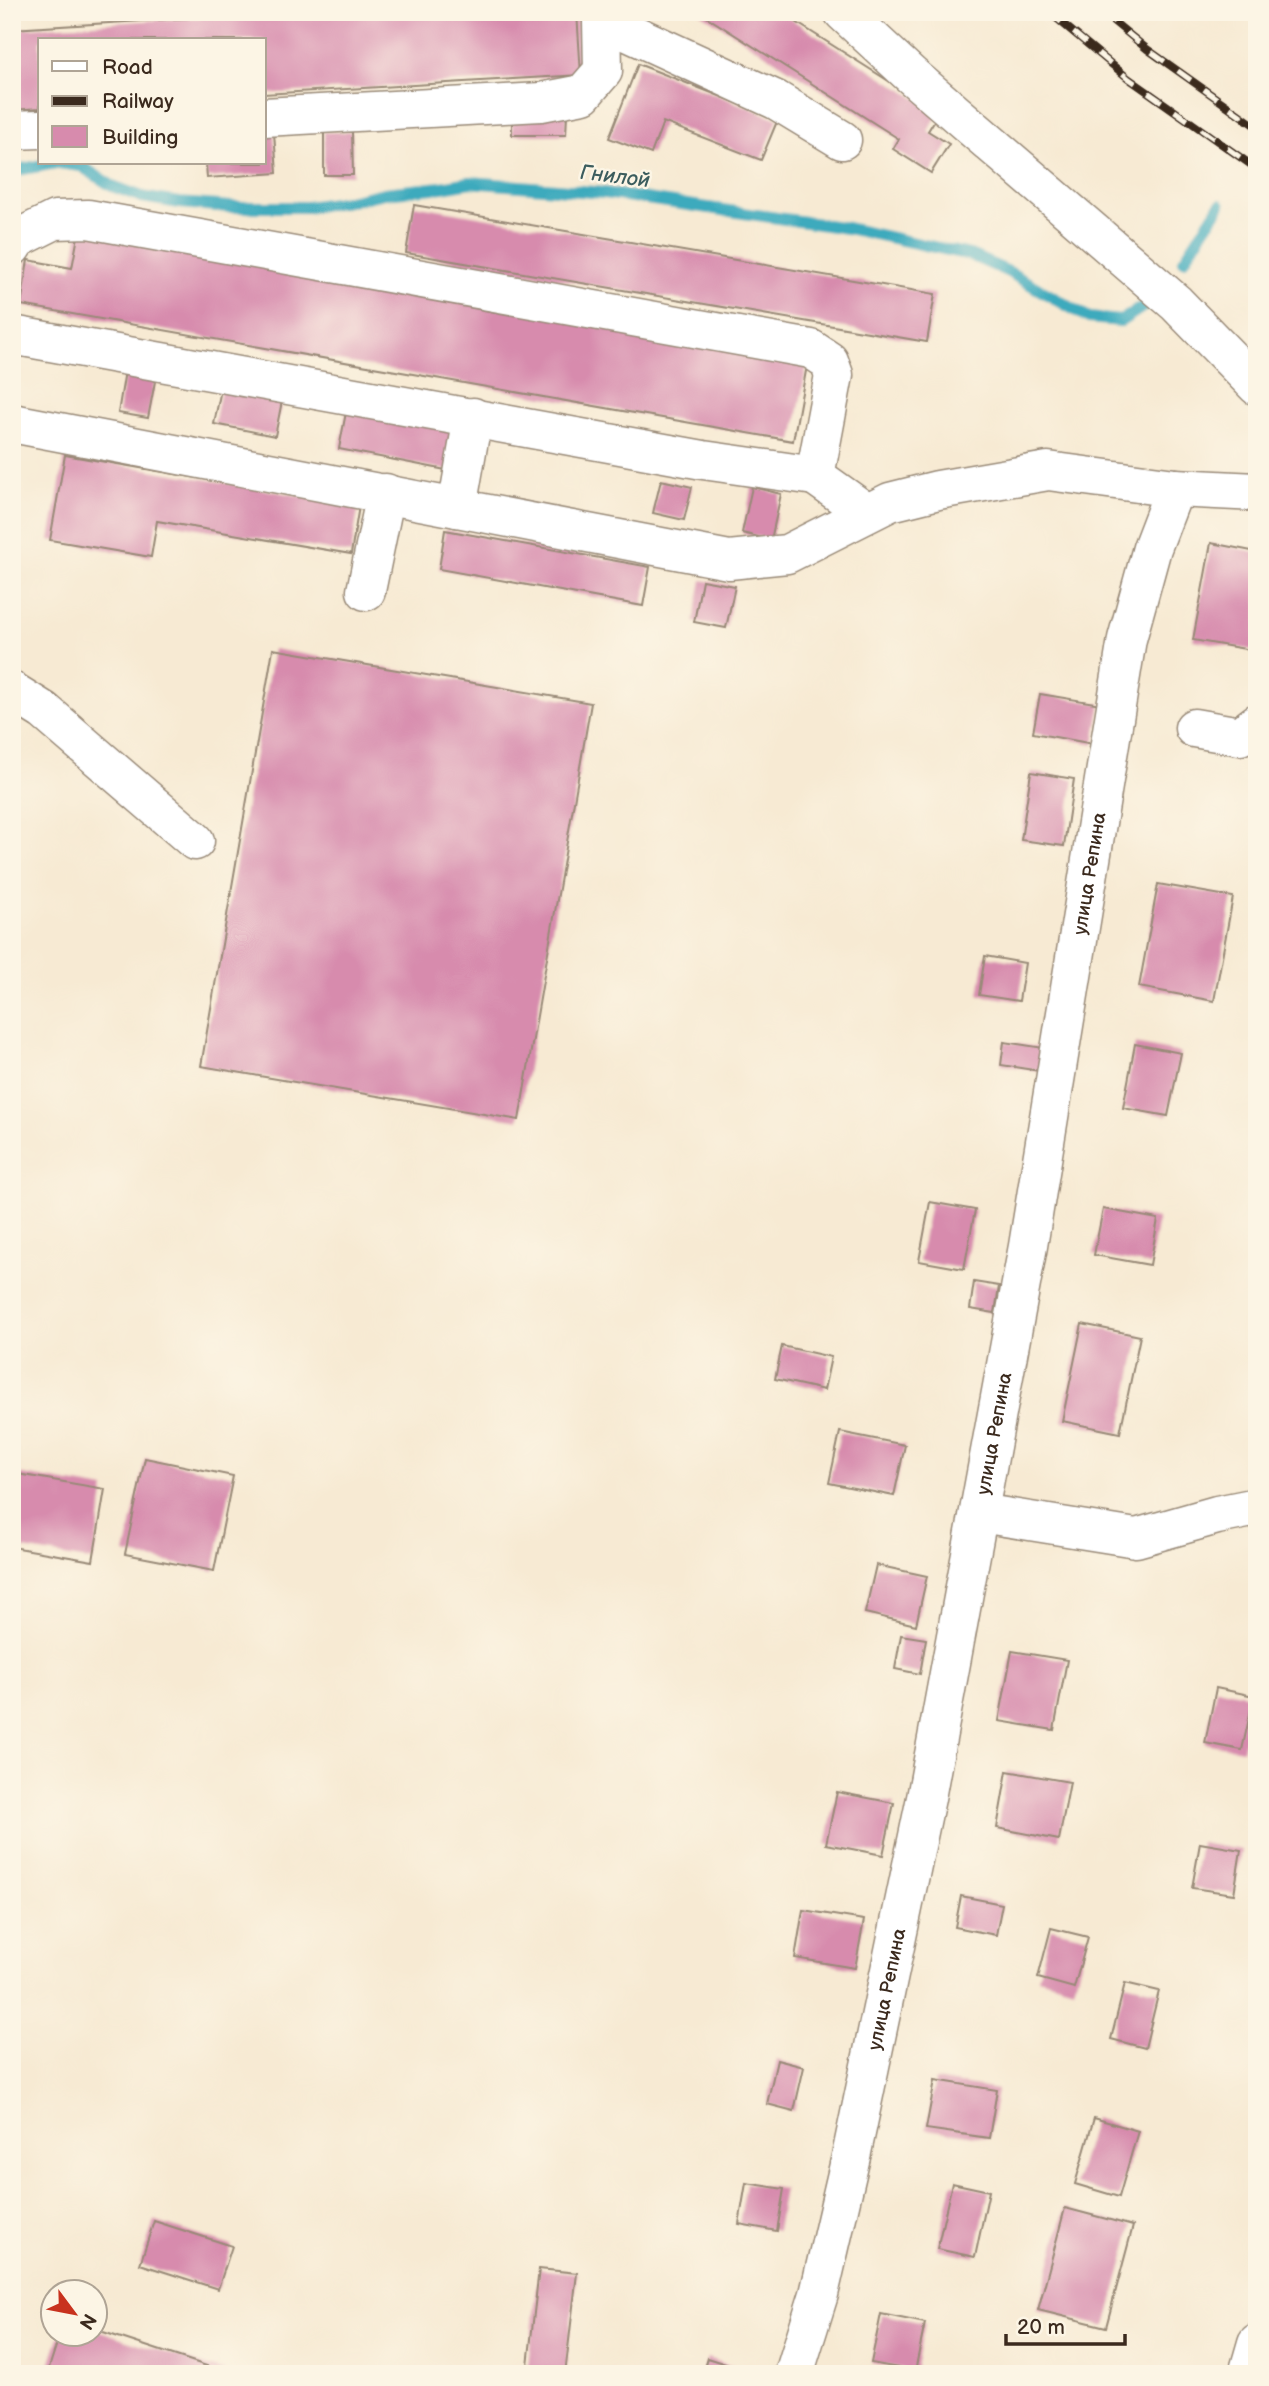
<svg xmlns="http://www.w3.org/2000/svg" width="1269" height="2386" font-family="'Balsamiq Sans',sans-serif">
  <rect width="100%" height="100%" fill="#fcf5e5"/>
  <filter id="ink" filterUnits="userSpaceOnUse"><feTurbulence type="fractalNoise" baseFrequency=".0143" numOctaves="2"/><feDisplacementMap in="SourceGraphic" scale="14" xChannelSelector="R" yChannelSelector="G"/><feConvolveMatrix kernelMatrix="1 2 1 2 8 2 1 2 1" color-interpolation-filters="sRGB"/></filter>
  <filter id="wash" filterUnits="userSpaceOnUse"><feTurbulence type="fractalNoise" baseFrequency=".00686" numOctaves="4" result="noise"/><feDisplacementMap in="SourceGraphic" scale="28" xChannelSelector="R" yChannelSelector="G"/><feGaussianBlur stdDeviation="1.57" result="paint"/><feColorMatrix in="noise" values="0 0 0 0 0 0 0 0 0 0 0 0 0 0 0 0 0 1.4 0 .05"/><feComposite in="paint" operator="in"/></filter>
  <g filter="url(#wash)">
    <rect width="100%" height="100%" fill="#f7ead3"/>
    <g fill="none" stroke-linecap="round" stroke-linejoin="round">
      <g stroke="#3eaabd" stroke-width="12">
        <path d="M 59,163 L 81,166 L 112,186 L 142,197 L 179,203 L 230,207 L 307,207 L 348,201 L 384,193 L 442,187 L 470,182 L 605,193 L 847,228 L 970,255 L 1009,272 L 1089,318 L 1121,321 L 1150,302"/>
        <path d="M 12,171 L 55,163"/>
        <path d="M 1184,260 L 1220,205"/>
      </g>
    </g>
    <g id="blocks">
      <g fill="#d78bad">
        <path d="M 288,12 L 577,12 L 581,75 L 264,94 L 264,40 L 40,40 L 40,108 L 12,110 L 12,29 Z"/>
        <path d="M 699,12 L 780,12 L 939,113 L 928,131 L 949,144 L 931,173 L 893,149 L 899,139 Z"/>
        <path d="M 638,64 L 778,119 L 761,160 L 663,122 L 651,154 L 609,138 Z"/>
        <path d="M 512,114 L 567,114 L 566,135 L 512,135 Z"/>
        <path d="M 324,132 L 352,132 L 353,175 L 324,175 Z"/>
        <path d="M 274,133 L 277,173 L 207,178 L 206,163 L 264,163 L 264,134 Z"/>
        <path d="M 414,205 L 935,294 L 927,342 L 406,253 Z"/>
        <path d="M 79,231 L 808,360 L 793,441 L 21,305 L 28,260 L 72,268 Z"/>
        <path d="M 125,371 L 156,376 L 148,418 L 118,413 Z"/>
        <path d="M 222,384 L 283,396 L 275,436 L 214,424 Z"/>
        <path d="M 347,407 L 459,429 L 451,471 L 339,449 Z"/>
        <path d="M 65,455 L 359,506 L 351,554 L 157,521 L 151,557 L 50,540 Z"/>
        <path d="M 661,480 L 692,487 L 684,520 L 653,513 Z"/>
        <path d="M 752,487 L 781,494 L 771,540 L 742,533 Z"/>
        <path d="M 445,530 L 650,567 L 643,606 L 439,569 Z"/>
        <path d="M 1211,543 L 1257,552 L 1257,651 L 1193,640 Z"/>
        <path d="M 702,580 L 735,586 L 726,628 L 694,622 Z"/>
        <path d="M 273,649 L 591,703 L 519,1120 L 201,1066 Z"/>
        <path d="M 1040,694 L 1101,704 L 1094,744 L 1033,733 Z"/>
        <path d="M 1031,772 L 1074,779 L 1064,846 L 1021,840 Z"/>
        <path d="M 1158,884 L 1233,897 L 1214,1001 L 1139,987 Z"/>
        <path d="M 985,956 L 1025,963 L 1019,1001 L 979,995 Z"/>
        <path d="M 1004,1042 L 1044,1048 L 1040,1071 L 1001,1065 Z"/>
        <path d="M 1135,1044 L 1181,1053 L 1168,1116 L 1123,1108 Z"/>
        <path d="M 930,1202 L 975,1210 L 964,1269 L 919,1261 Z"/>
        <path d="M 1103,1209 L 1158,1219 L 1150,1265 L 1094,1255 Z"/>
        <path d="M 974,1282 L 999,1286 L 995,1313 L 970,1309 Z"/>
        <path d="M 1082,1324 L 1140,1336 L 1120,1433 L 1062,1421 Z"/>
        <path d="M 782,1346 L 831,1357 L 824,1390 L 775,1379 Z"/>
        <path d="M 840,1432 L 905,1445 L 894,1496 L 829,1483 Z"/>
        <path d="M 145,1458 L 233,1476 L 214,1571 L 125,1554 Z"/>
        <path d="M 12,1473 L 105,1489 L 93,1561 L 12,1547 Z"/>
        <path d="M 876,1565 L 927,1576 L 916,1625 L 865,1613 Z"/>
        <path d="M 901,1635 L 926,1639 L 920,1674 L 895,1669 Z"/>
        <path d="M 1012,1651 L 1067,1660 L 1054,1730 L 999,1721 Z"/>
        <path d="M 1216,1688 L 1254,1696 L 1242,1750 L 1205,1743 Z"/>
        <path d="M 1007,1771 L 1070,1782 L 1059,1840 L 997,1828 Z"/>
        <path d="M 837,1792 L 894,1803 L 883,1855 L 826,1844 Z"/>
        <path d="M 1200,1843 L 1241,1850 L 1234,1894 L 1192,1888 Z"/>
        <path d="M 961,1896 L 1002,1904 L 996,1935 L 955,1927 Z"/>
        <path d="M 803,1910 L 864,1920 L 855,1968 L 795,1958 Z"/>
        <path d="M 1051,1928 L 1088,1937 L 1074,1988 L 1038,1978 Z"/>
        <path d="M 1125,1983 L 1159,1991 L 1145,2048 L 1111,2039 Z"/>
        <path d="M 777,2060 L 804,2067 L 794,2111 L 767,2104 Z"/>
        <path d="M 935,2080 L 997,2090 L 989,2138 L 926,2129 Z"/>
        <path d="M 1094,2118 L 1138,2131 L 1119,2197 L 1075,2184 Z"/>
        <path d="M 746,2183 L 784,2189 L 777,2231 L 739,2224 Z"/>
        <path d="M 952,2183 L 989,2191 L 975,2257 L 937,2249 Z"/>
        <path d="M 1065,2208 L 1133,2226 L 1106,2327 L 1038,2310 Z"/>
        <path d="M 154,2221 L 232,2246 L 218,2289 L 140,2264 Z"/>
        <path d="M 539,2269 L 577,2273 L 565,2374 L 527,2374 Z"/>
        <path d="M 881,2314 L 925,2323 L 915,2371 L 871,2363 Z"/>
        <path d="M 94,2329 L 228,2373 L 228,2374 L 47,2374 L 60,2334 L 94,2334 Z"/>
        <path d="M 707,2358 L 744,2370 L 743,2374 L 702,2374 Z"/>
      </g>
    </g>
  </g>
  <g filter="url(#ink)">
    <use href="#blocks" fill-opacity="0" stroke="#998a78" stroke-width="2"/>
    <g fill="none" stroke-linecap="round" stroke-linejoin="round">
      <g stroke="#998a78" stroke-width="41">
        <g id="minor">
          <path d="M 843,12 L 911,75 L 1176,303 L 1257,386"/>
          <path d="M 264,117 L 541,102 L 583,94 L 603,71 L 602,20 L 776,100 L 842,140"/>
          <path d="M 12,130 L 40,129"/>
          <path d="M 12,247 L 17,239 L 55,220 L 88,219 L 811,349 L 829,361 L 834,375 L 815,476 L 867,513"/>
          <path d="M 12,335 L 703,460 L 815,476"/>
          <path d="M 12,423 L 729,560 L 787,554 L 890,502 L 938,490 L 1048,471 L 1175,488 L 1257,492"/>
          <path d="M 457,508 L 473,417"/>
          <path d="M 366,591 L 386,493"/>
          <path d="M 12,691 L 44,711 L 195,841"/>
          <path d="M 1194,728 L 1240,736 L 1257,723"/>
          <path d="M 980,1513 L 1136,1538 L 1217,1515 L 1257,1507"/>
          <path id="s1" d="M 794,2374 L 819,2294 L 852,2152 L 926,1798 L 1028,1246 L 1127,639 L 1152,548 L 1175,488"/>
        </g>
      </g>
      <g stroke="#998a78" stroke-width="41">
        <path id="major" d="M 1248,2374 L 1257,2343"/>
      </g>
      <use href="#minor" stroke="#fff" stroke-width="38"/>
      <use href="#major" stroke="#fff" stroke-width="38"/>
      <g stroke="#3b2a1e" stroke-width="8">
        <g id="rail">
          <path d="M 1049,12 L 1128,78 L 1257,169"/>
          <path d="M 1102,12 L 1147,49 L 1257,127"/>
        </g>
      </g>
      <use href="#rail" stroke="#fcf5e5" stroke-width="5" stroke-dasharray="16" stroke-linecap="butt"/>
    </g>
  </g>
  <g text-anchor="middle" stroke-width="5" stroke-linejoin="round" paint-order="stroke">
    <g font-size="19" fill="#3b2a1e" stroke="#fcf5e5">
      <text dy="7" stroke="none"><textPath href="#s1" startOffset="1530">улица Репина</textPath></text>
      <text dy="7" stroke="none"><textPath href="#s1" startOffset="962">улица Репина</textPath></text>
      <text dy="7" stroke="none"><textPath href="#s1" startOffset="396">улица Репина</textPath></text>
    </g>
    <g font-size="21" font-style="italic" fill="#3c5d5e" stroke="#fcf5e5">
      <text transform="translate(615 176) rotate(7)" y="7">Гнилой</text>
    </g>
  </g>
  <rect width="1269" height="2386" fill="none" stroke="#fcf5e5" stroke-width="42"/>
  <rect x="38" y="38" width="228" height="126" fill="#fcf5e5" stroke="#afa495" stroke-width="2"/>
  <rect x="52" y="61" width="35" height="10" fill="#ffffff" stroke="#afa495" stroke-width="2"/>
  <text x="102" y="74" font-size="21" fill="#3b2a1e">Road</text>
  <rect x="52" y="96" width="35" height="10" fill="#3b2a1e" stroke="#afa495" stroke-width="2"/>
  <text x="102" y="108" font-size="21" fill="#3b2a1e">Railway</text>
  <rect x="52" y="126" width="35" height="21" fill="#d78bad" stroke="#afa495" stroke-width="2"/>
  <text x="102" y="144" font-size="21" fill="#3b2a1e">Building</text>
  <g transform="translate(74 2313) rotate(122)"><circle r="33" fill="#fcf5e5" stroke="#afa495" stroke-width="2"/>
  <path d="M0-5L12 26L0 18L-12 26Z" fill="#c8321e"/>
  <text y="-10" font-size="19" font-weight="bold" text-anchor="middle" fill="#3b2a1e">N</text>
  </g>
  <path d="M1006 2334v10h119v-10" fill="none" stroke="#3b2a1e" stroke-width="3.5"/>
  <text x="1017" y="2334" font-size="21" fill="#3b2a1e" stroke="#fcf5e5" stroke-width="5" paint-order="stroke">20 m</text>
</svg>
